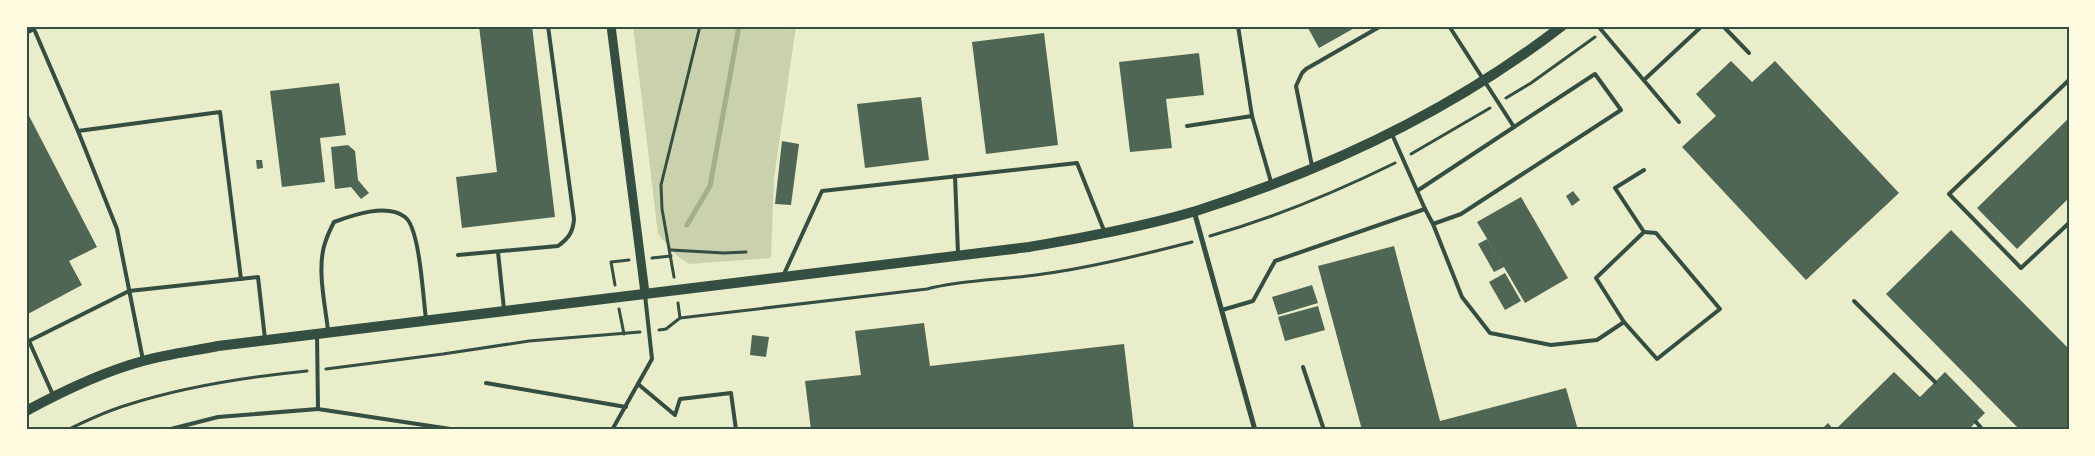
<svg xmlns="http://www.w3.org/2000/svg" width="2095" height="456" font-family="'Roboto Condensed',sans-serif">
  <rect width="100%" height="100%" fill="#e9edc9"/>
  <path fill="#cad2ad" d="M 633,26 L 796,26 L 774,178 L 771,258 L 689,264 L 676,255 L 658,234 Z"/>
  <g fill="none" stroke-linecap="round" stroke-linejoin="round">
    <path stroke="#a3b18a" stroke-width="5" d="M 687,225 L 710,186 L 739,26"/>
  </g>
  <g fill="#4f6655">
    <path d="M 479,26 L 532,26 L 555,217 L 462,228 L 456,177 L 497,172 Z"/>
    <path d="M 1307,26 L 1358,26 L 1319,48 Z"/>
    <path d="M 1044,33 L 1058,145 L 986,154 L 972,42 Z"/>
    <path d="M 1199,53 L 1204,95 L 1166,99 L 1172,148 L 1130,152 L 1119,62 Z"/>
    <path d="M 1731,61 L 1752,82 L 1775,61 L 1899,193 L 1806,280 L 1682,147 L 1716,116 L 1696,94 Z"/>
    <path d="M 339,83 L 346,135 L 320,138 L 325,182 L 282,187 L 270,91 Z"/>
    <path d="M 921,97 L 929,160 L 865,168 L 857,104 Z"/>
    <path d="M 26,110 L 97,247 L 69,261 L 82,285 L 26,315 Z"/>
    <path d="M 2069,118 L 2069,198 L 2017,249 L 1977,208 Z"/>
    <path d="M 782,141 L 799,144 L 791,205 L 775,204 Z"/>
    <path d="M 348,145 L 355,151 L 358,180 L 369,193 L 361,199 L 351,187 L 335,189 L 331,147 Z"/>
    <path d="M 256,160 L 262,160 L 263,168 L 257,169 Z"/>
    <path d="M 1573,191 L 1580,200 L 1572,206 L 1566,196 Z"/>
    <path d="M 1521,197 L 1568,278 L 1525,303 L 1504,267 L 1494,272 L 1478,244 L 1487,239 L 1501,262 L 1477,222 Z"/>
    <path d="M 1951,230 L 2069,349 L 2069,430 L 2020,430 L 1886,294 Z"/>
    <path d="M 1394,246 L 1440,421 L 1566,388 L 1578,430 L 1362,430 L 1318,266 Z"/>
    <path d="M 1505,273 L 1521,301 L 1505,310 L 1489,282 Z"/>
    <path d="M 1312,285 L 1318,303 L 1278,315 L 1272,297 Z"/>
    <path d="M 1318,306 L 1325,330 L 1285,341 L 1278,317 Z"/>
    <path d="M 924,323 L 930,366 L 1124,344 L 1134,430 L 811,430 L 805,381 L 861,375 L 855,331 Z"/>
    <path d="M 752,335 L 769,337 L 766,357 L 750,355 Z"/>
    <path d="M 1894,372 L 1920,397 L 1945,372 L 1985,413 L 1968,430 L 1835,430 Z"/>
    <path d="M 1828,423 L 1834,430 L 1821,430 Z"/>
  </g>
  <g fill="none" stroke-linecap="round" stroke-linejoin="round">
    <g stroke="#344e41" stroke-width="3">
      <path d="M 1506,98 L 1531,83 L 1595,37"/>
      <path d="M 1411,154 L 1490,108"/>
      <path d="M 1210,236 C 1273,218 1336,192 1395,163"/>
      <path d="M 671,250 L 724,253 L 746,252"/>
      <path d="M 652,258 L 671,256"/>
      <path d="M 674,277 L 662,209 L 661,185 L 700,26"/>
      <path d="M 615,285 L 611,262 L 629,260"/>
      <path d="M 678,303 L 680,318"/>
      <path d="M 619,309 L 624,334"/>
      <path d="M 659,330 L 666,329 L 680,318 L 927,289 C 961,280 1000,280 1036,275 C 1089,268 1141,255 1192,242"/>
      <path d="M 326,369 L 443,354 L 529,341 L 640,332"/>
      <path d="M 67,430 C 86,421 106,411 127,405 C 186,386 246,377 307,371"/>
    </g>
    <g stroke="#344e41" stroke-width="4">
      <path d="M 1238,26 L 1252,116"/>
      <path d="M 1598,26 L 1679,122"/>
      <path d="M 1723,26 L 1749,53"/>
      <path d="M 26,33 L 34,29 L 78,131 L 117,229 L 143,360"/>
      <path d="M 1644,80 L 1702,26"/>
      <path d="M 2069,80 L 1949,194 L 2021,268 L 2069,223"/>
      <path d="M 1187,126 L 1252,116 L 1271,182"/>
      <path d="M 78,131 L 220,112 L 241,279"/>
      <path d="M 1312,166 L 1296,86 L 1302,73 L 1306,69 L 1381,26"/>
      <path d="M 955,176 L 958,254"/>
      <path d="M 1417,191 L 1514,127 L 1449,26"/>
      <path d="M 1425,209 L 1433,224 L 1461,214 L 1621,110 L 1595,74 L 1514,127"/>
      <path d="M 1433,224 L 1462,297 L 1490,333 L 1551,345 L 1597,340 L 1624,322 L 1596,278 L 1644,232 L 1615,188 L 1644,170"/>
      <path d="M 498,252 L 504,309"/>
      <path d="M 458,255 L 558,246 C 569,238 573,232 574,219 L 548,26"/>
      <path d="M 784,274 L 822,191 L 1077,163 L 1105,233"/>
      <path d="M 1854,301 L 1935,382"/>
      <path d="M 1222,310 L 1253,301 L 1275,261 L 1425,209 L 1391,132"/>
      <path d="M 1624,322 L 1657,359 L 1720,309 L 1656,233 L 1644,232"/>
      <path d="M 328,330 C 325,304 316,265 326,240 C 328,234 331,228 334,222 C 353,215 387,203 405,217 C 420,228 423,298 426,319"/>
      <path d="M 317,334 L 318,409 L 457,430"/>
      <path d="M 1303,367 L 1324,430"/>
      <path d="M 486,383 L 626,407"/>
      <path d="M 638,384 L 675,415 L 680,399 L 731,393 L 736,430"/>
      <path d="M 53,395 L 29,341 L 129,291 L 258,277 L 265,339"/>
      <path d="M 1976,422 L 1983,430"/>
      <path d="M 167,430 L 218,417 L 318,409"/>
      <path d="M 612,430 L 652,359 L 645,295"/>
    </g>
    <path stroke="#344e41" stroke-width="5" d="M 1194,211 L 1255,430"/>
    <path stroke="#344e41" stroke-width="9" d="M 611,26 L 645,293"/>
    <path stroke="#344e41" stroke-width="10" d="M 26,411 C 63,391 102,372 143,361 C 167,354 193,351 218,346 L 1029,247 C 1085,237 1142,227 1196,211 C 1326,170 1453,110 1562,26"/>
  </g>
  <rect width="2095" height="456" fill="none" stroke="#fefae0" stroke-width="55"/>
  <rect x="28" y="28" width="2040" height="400" fill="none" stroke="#344e41" stroke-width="2"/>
</svg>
